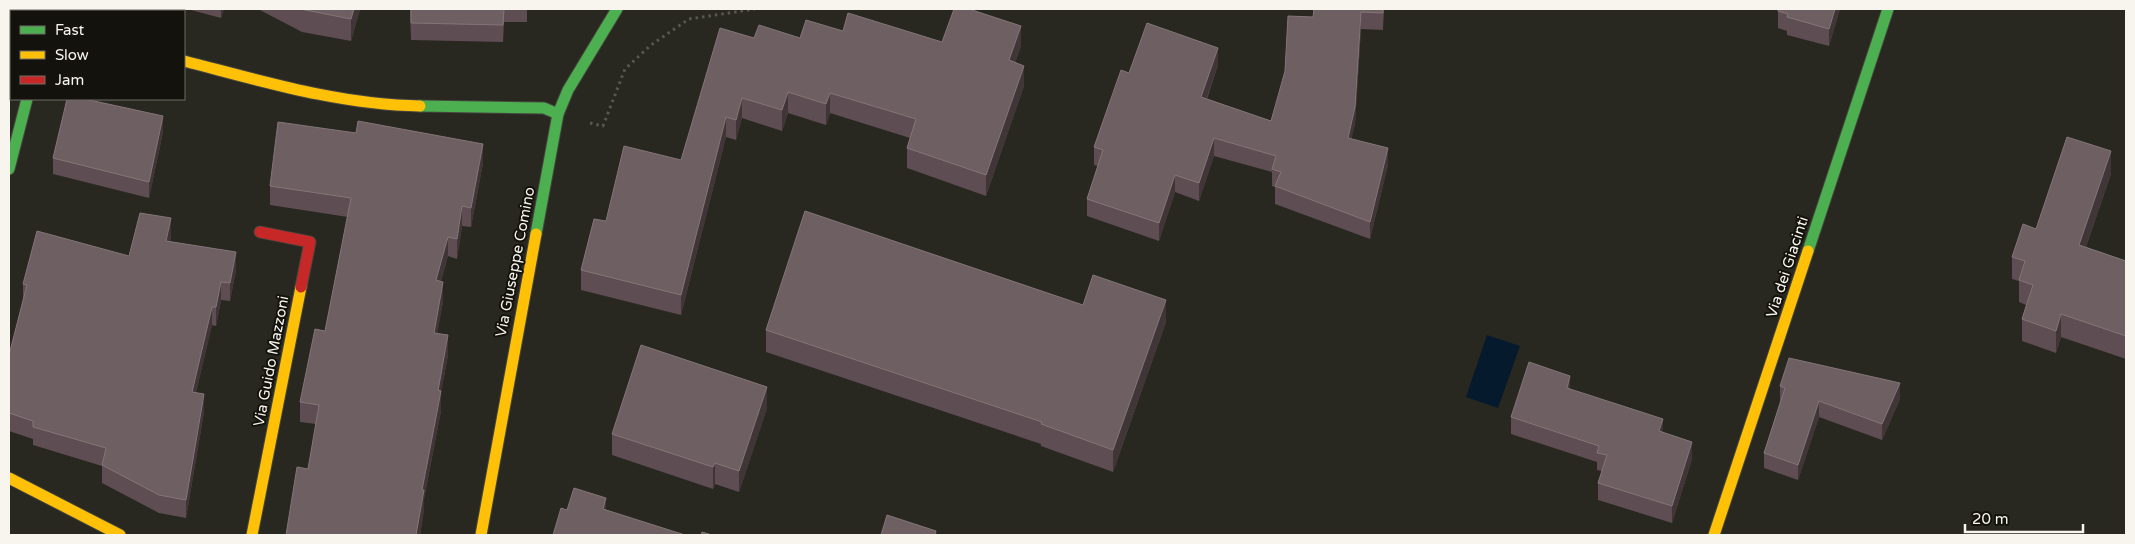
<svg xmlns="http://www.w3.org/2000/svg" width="2135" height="544" font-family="'Varela Round',sans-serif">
  <rect width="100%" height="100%" fill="#282720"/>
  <path fill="#061a2d" d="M 1487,335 L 1520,346 L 1498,408 L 1466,397 Z"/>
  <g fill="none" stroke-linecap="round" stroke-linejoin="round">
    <g stroke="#46463f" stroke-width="29">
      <path id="street" d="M 9,15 L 11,16"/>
    </g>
    <g stroke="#46463f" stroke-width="13">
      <g id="fast">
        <path d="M 420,106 L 544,108 L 558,114"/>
        <path d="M 9,169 L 27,99"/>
        <path d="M 536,234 L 558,114 L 568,90 L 617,9"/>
        <path d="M 1808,251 L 1888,9"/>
      </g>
    </g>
    <g stroke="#46463f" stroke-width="13">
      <g id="slow">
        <path d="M 184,61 C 262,81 340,105 420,106"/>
        <path d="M 9,478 L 120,535"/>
        <path d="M 252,535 L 301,287"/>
        <path d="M 481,535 L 536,234"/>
        <path d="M 1714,535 L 1808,251"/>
      </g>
    </g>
    <g stroke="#46463f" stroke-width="13">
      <path id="jam" d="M 260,232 L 310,242 L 301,287"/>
    </g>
    <path stroke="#585752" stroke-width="3" stroke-dasharray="2.5 4" stroke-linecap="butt" d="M 590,123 L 603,126 L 625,69 L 651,45 L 689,19 L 755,9"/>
    <use href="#street" stroke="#565550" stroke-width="28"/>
    <use href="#fast" stroke="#4caf50" stroke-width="11"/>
    <use href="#slow" stroke="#ffc107" stroke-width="11"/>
    <use href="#jam" stroke="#c62828" stroke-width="11"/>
  </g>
  <g fill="#5e4d52">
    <path d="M 187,9 L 224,9 L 221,18 Z"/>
    <path d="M 258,9 L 360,9 L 351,41 L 302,32 Z"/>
    <path d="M 410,9 L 527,9 L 527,22 L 504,22 L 503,42 L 411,40 Z"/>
    <path d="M 1314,9 L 1384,9 L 1383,30 L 1361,29 L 1355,124 L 1351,139 L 1388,165 L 1370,239 L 1275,204 L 1275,187 L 1272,186 L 1272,172 L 1214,156 L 1199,201 L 1175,192 L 1159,241 L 1087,216 L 1087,199 L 1098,166 L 1094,165 L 1094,147 L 1129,73 L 1218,65 L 1207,99 L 1271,121 L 1313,17 Z"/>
    <path d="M 1778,9 L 1840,9 L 1829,46 L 1787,35 L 1787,31 L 1778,28 Z"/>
    <path d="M 843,31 L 942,42 L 1021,46 L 1015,63 L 1024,86 L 986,196 L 907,168 L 907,148 L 910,138 L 830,113 L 826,125 L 788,113 L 782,131 L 742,118 L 736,140 L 726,137 L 681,315 L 581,290 L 581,270 L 606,221 L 681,160 L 754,38 L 800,38 Z"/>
    <path d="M 163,132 L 149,198 L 53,174 L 53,158 Z"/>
    <path d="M 483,163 L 471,227 L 462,226 L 457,259 L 448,256 L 441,281 L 443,302 L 437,333 L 448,355 L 441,392 L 441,411 L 424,499 L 424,510 L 420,535 L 286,535 L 308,469 L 316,424 L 300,422 L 300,402 L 325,331 L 348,217 L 270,205 L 270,186 Z"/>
    <path d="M 2111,174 L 2086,247 L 2126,261 L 2126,359 L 2061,337 L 2056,353 L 2022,341 L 2022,319 L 2026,305 L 2019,302 L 2019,281 L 2012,279 L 2012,257 L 2036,229 Z"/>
    <path d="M 171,237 L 170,241 L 236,270 L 230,301 L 221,300 L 216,326 L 212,325 L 196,392 L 204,412 L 186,518 L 159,513 L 102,483 L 102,466 L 33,445 L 33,439 L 9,431 L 9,355 L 23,301 L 23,284 L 129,256 Z"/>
    <path d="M 1083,305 L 1166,322 L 1113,472 L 1041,446 L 1041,444 L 766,352 L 766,330 Z"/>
    <path d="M 1780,386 L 1900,399 L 1882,440 L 1819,417 L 1798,480 L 1764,468 L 1764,453 L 1780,402 Z"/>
    <path d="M 1570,389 L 1663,432 L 1692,459 L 1672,523 L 1598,500 L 1598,483 L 1602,471 L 1597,470 L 1597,462 L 1511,434 L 1511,417 Z"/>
    <path d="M 767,408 L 739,492 L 715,484 L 713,489 L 612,455 L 612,434 Z"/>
  </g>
  <g fill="#413637">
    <path d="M 221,9 L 224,9 L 221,18 Z"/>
    <path d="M 354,9 L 360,9 L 351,41 L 351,19 Z"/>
    <path d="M 1835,9 L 1840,9 L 1829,46 L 1829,29 Z"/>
    <path d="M 1361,12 L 1361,29 L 1355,124 L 1348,155 L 1348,138 Z"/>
    <path d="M 1021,26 L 1021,46 L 1009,81 L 1009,60 Z"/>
    <path d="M 1218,48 L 1218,65 L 1201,114 L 1201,97 Z"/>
    <path d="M 1024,66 L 1024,86 L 986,196 L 986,175 Z"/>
    <path d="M 788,92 L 788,113 L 782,131 L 782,110 Z"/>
    <path d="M 830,93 L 830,113 L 826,125 L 826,104 Z"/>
    <path d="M 742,98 L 742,118 L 736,140 L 736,120 Z"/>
    <path d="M 163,116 L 163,132 L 149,198 L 149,182 Z"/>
    <path d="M 726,117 L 726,137 L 681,315 L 681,295 Z"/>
    <path d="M 1214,138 L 1214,156 L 1199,201 L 1199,183 Z"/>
    <path d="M 483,144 L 483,163 L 471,227 L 471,208 Z"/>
    <path d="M 1388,148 L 1388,165 L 1370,239 L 1370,222 Z"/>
    <path d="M 2111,151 L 2111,174 L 2079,267 L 2079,245 Z"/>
    <path d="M 1175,175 L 1175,192 L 1159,241 L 1159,223 Z"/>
    <path d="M 462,206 L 462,226 L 457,259 L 457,239 Z"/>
    <path d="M 171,218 L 171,237 L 166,259 L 166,241 Z"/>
    <path d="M 448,237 L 448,256 L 436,299 L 436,280 Z"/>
    <path d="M 236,252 L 236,270 L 230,301 L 230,283 Z"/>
    <path d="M 221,282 L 221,300 L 216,326 L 216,307 Z"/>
    <path d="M 443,282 L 443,302 L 434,352 L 434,333 Z"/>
    <path d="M 1166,300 L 1166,322 L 1113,472 L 1113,450 Z"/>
    <path d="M 212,307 L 212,325 L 192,410 L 192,392 Z"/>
    <path d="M 2061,314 L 2061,337 L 2056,353 L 2056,331 Z"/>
    <path d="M 448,335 L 448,355 L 441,392 L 441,411 L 424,499 L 424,510 L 420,535 L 416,535 L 422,490 Z"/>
    <path d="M 1570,376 L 1570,393 L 1567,388 Z"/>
    <path d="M 1900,383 L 1900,399 L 1882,440 L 1882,424 Z"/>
    <path d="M 767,387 L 767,408 L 739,492 L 739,471 Z"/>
    <path d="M 204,394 L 204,412 L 186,518 L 186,500 Z"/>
    <path d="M 1819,401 L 1819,417 L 1798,480 L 1798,465 Z"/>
    <path d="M 1663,419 L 1663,436 L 1659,431 Z"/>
    <path d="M 1692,442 L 1692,459 L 1672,523 L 1672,506 Z"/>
    <path d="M 715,463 L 715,484 L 713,489 L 713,467 Z"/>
    <path d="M 606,498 L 606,521 L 603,509 Z"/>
  </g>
  <g fill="#6e5f62" stroke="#847678">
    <path d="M 300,9 L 354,9 L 351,19 Z"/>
    <path d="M 411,9 L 504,9 L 503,25 L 411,23 Z"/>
    <path d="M 954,9 L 969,9 L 1021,26 L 1009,60 L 1024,66 L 986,175 L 907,148 L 916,119 L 830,93 L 826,104 L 788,92 L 782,110 L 742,98 L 736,120 L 726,117 L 681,295 L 581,270 L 594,219 L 606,221 L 624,146 L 681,160 L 720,28 L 754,38 L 759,25 L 800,38 L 806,20 L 843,31 L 848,13 L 942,42 Z"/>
    <path d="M 1314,9 L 1383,9 L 1383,13 L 1361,12 L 1355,107 L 1348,138 L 1388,148 L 1370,222 L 1275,186 L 1281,172 L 1272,169 L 1276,156 L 1214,138 L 1199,183 L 1175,175 L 1159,223 L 1087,199 L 1103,150 L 1094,147 L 1121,70 L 1129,73 L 1147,23 L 1218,48 L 1201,97 L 1271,121 L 1285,71 L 1288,16 L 1313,17 Z"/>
    <path d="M 1778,9 L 1835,9 L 1829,29 L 1787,17 L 1788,14 L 1778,11 Z"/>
    <path d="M 67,99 L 85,99 L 163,116 L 149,182 L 53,158 Z"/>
    <path d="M 358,121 L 483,144 L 471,208 L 462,206 L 457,239 L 448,237 L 436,280 L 443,282 L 434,333 L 448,335 L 438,390 L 441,391 L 422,490 L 424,490 L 416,535 L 286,535 L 297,467 L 308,469 L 319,405 L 300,402 L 315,329 L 325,331 L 351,198 L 270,186 L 278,122 L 356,133 Z"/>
    <path d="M 2067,137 L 2111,151 L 2079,245 L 2126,261 L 2126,336 L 2061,314 L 2056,331 L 2022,319 L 2033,285 L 2019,280 L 2025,261 L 2012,257 L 2023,224 L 2036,229 Z"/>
    <path d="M 805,211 L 1083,305 L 1093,275 L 1166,300 L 1113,450 L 1041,424 L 1042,422 L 766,330 Z"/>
    <path d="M 140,213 L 171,218 L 166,241 L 236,252 L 230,283 L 221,282 L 216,307 L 212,307 L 192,392 L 204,394 L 186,500 L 159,495 L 102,465 L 106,448 L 33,427 L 33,421 L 9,413 L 9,355 L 27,285 L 23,284 L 37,231 L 129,256 Z"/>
    <path d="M 641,345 L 767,387 L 739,471 L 715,463 L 713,467 L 612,434 Z"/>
    <path d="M 1789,358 L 1900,383 L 1882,424 L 1819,401 L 1798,465 L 1764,453 L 1785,388 L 1780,386 Z"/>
    <path d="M 1529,362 L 1570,376 L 1567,388 L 1663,419 L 1659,431 L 1692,442 L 1672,506 L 1598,483 L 1607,455 L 1597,453 L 1599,446 L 1511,417 Z"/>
    <path d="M 574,488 L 606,498 L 603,509 L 685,535 L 553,535 L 561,508 L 567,510 Z"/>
    <path d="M 887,515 L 936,531 L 935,535 L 881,535 Z"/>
    <path d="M 702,532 L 712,535 L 701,535 Z"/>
  </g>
  <g text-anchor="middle" stroke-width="4" stroke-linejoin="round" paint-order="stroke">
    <g font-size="15" fill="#f7f5ed" stroke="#13120c">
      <text transform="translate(515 262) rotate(-79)" y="5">Via Giuseppe Comino</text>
      <text transform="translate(1787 267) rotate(-72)" y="5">Via dei Giacinti</text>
      <text transform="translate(271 361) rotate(-79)" y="5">Via Guido Mazzoni</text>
    </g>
  </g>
  <rect width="2135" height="544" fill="none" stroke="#f7f5ed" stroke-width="20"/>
  <rect x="10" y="10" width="175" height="90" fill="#13120c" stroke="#6e6d66"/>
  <rect x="20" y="26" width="25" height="8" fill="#4caf50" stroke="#6e6d66"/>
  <text x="55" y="35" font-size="15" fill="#f7f5ed">Fast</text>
  <rect x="20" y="51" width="25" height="8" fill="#ffc107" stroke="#6e6d66"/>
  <text x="55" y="60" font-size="15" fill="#f7f5ed">Slow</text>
  <rect x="20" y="76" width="25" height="8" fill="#c62828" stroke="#6e6d66"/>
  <text x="55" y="85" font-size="15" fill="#f7f5ed">Jam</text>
  <path d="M1965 524v8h118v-8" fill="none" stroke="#f7f5ed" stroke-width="2.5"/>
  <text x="1972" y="524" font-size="15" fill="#f7f5ed" stroke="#13120c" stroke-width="4" paint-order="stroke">20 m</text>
</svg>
